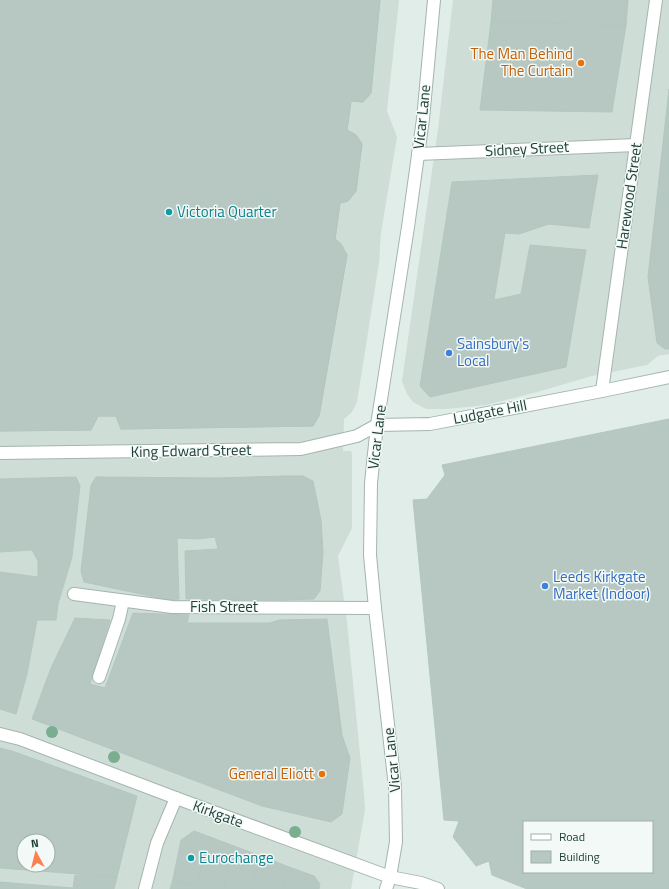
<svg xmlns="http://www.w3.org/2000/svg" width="669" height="889" font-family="'Titillium Web',sans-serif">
  <rect width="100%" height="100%" fill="#e1ede8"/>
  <g fill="#cfddd7" fill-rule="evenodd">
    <path d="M 0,0 L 399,0 L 387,111 L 397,137 L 381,233 L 379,263 L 357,402 L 352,412 L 344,419 L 343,451 L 351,451 L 352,454 L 352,528 L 338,556 L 347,622 L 364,794 L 365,810 L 351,889 L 0,889 ZM 24,841 L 48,841 L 48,865 L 24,865 Z"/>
    <path d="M 453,0 L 669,0 L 669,354 L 658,356 L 647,365 L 592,376 L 541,391 L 486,405 L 447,409 L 426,409 L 413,402 L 407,394 L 402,381 L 438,129 Z"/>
  </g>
  <g fill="#b6c8c1" stroke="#b3c7c0" fill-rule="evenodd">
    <path d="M 0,0 L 380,0 L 371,93 L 363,102 L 351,101 L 347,130 L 356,135 L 362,144 L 356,191 L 348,201 L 340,203 L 335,239 L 341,244 L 347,255 L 319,416 L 313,426 L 121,429 L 116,416 L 98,416 L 91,430 L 0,431 Z"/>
    <path d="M 0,0 L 380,0 L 371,93 L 363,102 L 351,101 L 347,130 L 356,135 L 362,144 L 356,191 L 348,201 L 340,203 L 335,239 L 341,244 L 347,255 L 319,416 L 313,426 L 121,429 L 116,416 L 98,416 L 91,430 L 0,431 Z"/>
    <path d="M 493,0 L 628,0 L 626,25 L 491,22 Z"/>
    <path d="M 491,22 L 626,25 L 612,112 L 480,110 Z"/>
    <path d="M 669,89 L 669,349 L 665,349 L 657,343 L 648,277 Z"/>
    <path d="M 598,175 L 589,228 L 549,224 L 519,234 L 505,233 L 494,300 L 521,294 L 530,245 L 586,250 L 566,367 L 430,397 L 420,386 L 452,182 Z"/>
    <path d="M 669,419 L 669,889 L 527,889 L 492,875 L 489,861 L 476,866 L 453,837 L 459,821 L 444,820 L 413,500 L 427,499 L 445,475 L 442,465 ZM 524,822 L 652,822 L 652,872 L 524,872 Z"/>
    <path d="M 283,476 L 303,476 L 313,481 L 321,520 L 323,552 L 320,591 L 314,599 L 282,600 L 186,599 L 185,551 L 218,549 L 215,537 L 198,539 L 177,538 L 179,599 L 169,600 L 84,582 L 81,571 L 91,485 L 96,477 L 217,478 Z"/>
    <path d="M 76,477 L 80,486 L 72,557 L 58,604 L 56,620 L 37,620 L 27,674 L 16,714 L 0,709 L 0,572 L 38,577 L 38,561 L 32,550 L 0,552 L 0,479 Z"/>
    <path d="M 133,613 L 189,615 L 187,623 L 270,623 L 279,620 L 327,619 L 342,735 L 350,758 L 342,814 L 331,822 L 262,806 L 32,719 L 51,668 L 75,618 L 110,620 L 90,684 L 105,688 Z"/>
    <path d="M 0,748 L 12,751 L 137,796 L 117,877 L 0,868 ZM 24,841 L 48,841 L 48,865 L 24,865 Z"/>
    <path d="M 194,831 L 210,837 L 197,886 L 173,879 L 181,840 Z"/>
    <path d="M 210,837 L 234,846 L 223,889 L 207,889 L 197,886 Z"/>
    <path d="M 234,846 L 261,856 L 252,889 L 223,889 Z"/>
    <path d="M 261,856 L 289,867 L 282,889 L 252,889 Z"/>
    <path d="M 289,867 L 314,876 L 320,884 L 319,889 L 282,889 Z"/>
    <path d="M 75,875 L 117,877 L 114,889 L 0,889 L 0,882 L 73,888 Z"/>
    <path d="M 173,879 L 197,886 L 207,889 L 170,889 Z"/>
  </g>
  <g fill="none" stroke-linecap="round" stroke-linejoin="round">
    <g stroke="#a3b5b0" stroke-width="14">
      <g id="minor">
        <path d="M 418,154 L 636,145"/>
        <path d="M 602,391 L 656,0"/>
        <path d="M 0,453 L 301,449 L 357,436 L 377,425 L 430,424 L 602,391 L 669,377"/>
        <path d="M 74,594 L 172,607 L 375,608"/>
        <path d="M 99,677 L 119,619 L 123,601"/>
        <path d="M 0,734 L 20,739 L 176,798 L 390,877 L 421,883 L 438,889"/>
        <path d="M 145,889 L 157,843 L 176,798"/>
        <path d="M 386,889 L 390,877 L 396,842 L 395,787 L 375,608 L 370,555 L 371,483 L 377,425 L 408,227 L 423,119 L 434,0"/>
      </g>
    </g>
    <use href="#minor" stroke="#fff" stroke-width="12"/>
  </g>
  <g fill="#7bad91">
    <circle cx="52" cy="732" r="6"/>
    <circle cx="114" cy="757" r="6"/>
    <circle cx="295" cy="832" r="6"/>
  </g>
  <g fill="#e8710a" stroke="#f2f9f6" stroke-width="1.5">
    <circle cx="581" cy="63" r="4"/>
    <circle cx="322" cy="774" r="4"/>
  </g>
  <g fill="#0f9aa8" stroke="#f2f9f6" stroke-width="1.5">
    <circle cx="169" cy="212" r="4"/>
    <circle cx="191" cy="858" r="4"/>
  </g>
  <g fill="#3f7fe0" stroke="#f2f9f6" stroke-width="1.5">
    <circle cx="449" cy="353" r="4"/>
    <circle cx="545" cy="586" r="4"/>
  </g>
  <g text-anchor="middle" stroke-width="3" stroke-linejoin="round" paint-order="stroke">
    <g font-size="15" fill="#c56008" stroke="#f2f9f6" text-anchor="end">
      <text x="573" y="59">The Man Behind<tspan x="573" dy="17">The Curtain</tspan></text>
      <text x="314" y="779">General Eliott</text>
    </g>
    <g font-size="15" fill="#203f38" stroke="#f2f9f6">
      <text transform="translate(422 117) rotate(-84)" y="5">Vicar Lane</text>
      <text transform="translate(527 149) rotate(-3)" y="5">Sidney Street</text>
      <text transform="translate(629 196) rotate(-82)" y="5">Harewood Street</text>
      <text transform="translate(490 412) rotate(-11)" y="5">Ludgate Hill</text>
      <text transform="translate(377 437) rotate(-83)" y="5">Vicar Lane</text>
      <text transform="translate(191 451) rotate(-1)" y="5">King Edward Street</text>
      <text x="224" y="612">Fish Street</text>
      <text transform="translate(392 760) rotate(-96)" y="5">Vicar Lane</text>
      <text transform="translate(218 814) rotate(20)" y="5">Kirkgate</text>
    </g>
    <g font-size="15" fill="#0d838f" stroke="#f2f9f6" text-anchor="start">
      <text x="177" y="217">Victoria Quarter</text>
      <text x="199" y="863">Eurochange</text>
    </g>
    <g font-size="15" fill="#366cbe" stroke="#f2f9f6" text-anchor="start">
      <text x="457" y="349">Sainsbury's<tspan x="457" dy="17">Local</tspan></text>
      <text x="553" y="582">Leeds Kirkgate<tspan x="553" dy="17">Market (Indoor)</tspan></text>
    </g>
  </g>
  <rect x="523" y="821" width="130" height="52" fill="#f2f9f6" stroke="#9eafaa"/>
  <rect x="531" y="834" width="20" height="6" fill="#ffffff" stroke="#9eafaa"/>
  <text x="559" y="841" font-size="12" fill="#203f38">Road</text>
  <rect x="531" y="851" width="20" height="12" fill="#b6c8c1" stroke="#9eafaa"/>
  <text x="559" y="861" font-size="12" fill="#203f38">Building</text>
  <g transform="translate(36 853) rotate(353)"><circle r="19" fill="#f2f9f6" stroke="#9eafaa"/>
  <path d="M0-3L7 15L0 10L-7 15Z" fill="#fc8150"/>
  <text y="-6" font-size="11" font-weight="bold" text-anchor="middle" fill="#203f38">N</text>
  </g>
</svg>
